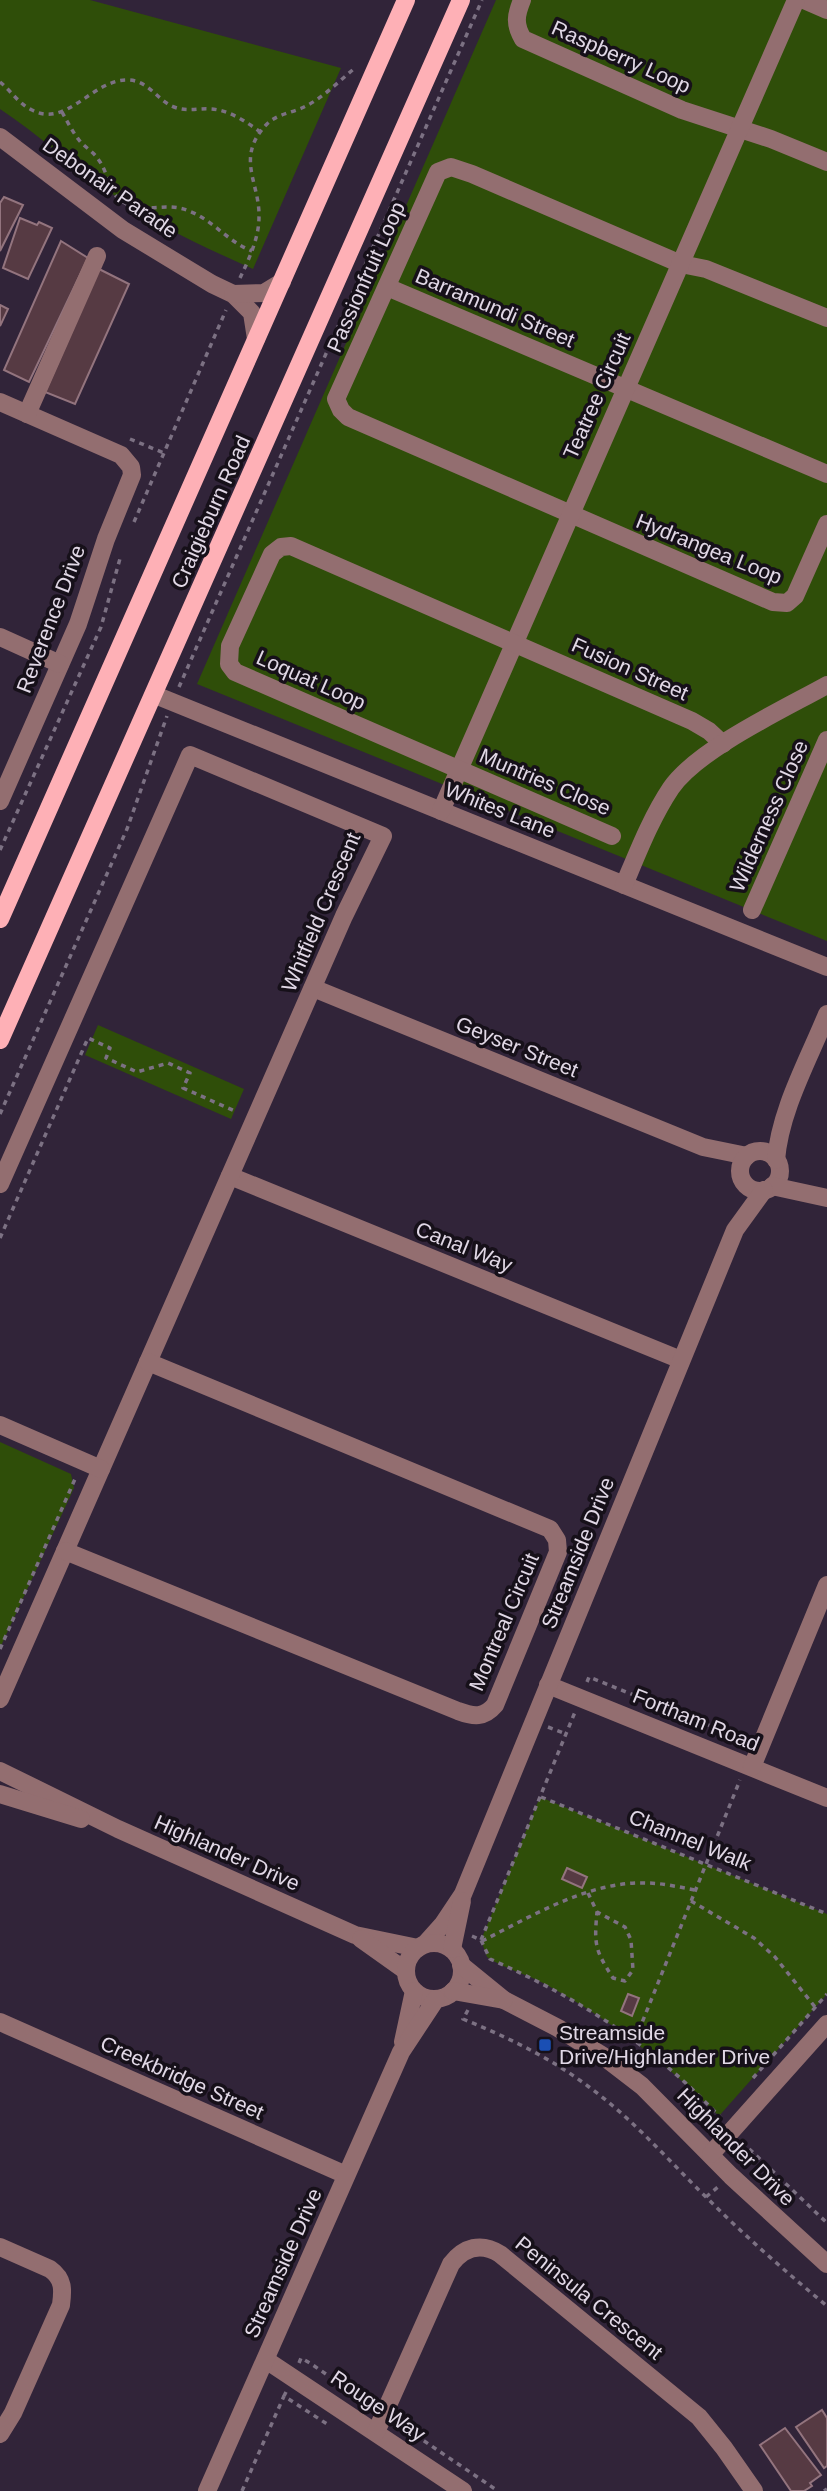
<svg xmlns="http://www.w3.org/2000/svg" width="827" height="2491" font-family="Arial,sans-serif">
  <rect width="100%" height="100%" fill="#312439"/>
  <g fill="#2f4e09">
    <path d="M 0,0 L 90,0 L 341,68 L 253,269 C 204,247 155,225 111,193 C 73,166 39,135 0,109 Z"/>
    <path d="M 496,0 L 827,0 L 827,941 L 197,684 Z"/>
    <path d="M 98,1025 L 244,1089 L 231,1119 L 85,1055 Z"/>
    <path d="M 0,1442 L 71,1474 L 74,1488 L 0,1648 Z"/>
    <path d="M 540,1797 L 827,1914 L 827,1994 L 719,2116 C 667,2064 610,2019 545,1984 C 527,1974 505,1969 487,1957 L 481,1940 Z"/>
  </g>
  <g fill="#563a43" stroke="#93747e" stroke-width="2">
    <path d="M 4,197 L 23,205 L 0,251 L 0,203 Z"/>
    <path d="M 20,218 L 37,225 L 39,222 L 52,228 L 28,279 L 3,268 Z"/>
    <path d="M 61,241 L 88,258 L 29,382 L 4,370 Z"/>
    <path d="M 99,269 L 129,284 L 75,404 L 45,392 Z"/>
    <path d="M 0,305 L 8,309 L 0,326 Z"/>
    <path d="M 567,1868 L 587,1877 L 582,1888 L 562,1879 Z"/>
    <path d="M 628,1994 L 639,1998 L 632,2016 L 621,2011 Z"/>
    <path d="M 822,2410 L 827,2418 L 827,2466 L 824,2468 L 796,2427 Z"/>
    <path d="M 785,2428 L 821,2475 L 810,2483 L 812,2486 L 804,2491 L 791,2491 L 760,2445 Z"/>
  </g>
  <g fill="none" stroke-linecap="round" stroke-linejoin="round">
    <g stroke="#7c7183" stroke-width="3.5" stroke-dasharray="5 5" stroke-linecap="butt">
      <path d="M 0,82 C 11,91 19,104 32,110 C 67,129 93,78 129,80 C 149,81 158,101 174,107 C 187,112 198,108 211,109 C 229,110 245,121 259,131"/>
      <path d="M 62,112 C 67,121 72,131 79,140 C 84,147 93,151 98,159 C 112,177 106,201 136,207 C 154,210 170,203 189,211 C 213,220 228,242 252,251"/>
      <path d="M 240,278 C 249,259 259,238 259,217 C 260,183 235,158 266,125 C 276,114 292,113 304,107 C 323,98 339,81 355,68"/>
      <path d="M 130,439 L 164,453"/>
      <path d="M 134,522 L 226,310"/>
      <path d="M 179,687 L 482,0"/>
      <path d="M 0,850 L 101,627 L 121,555"/>
      <path d="M 0,1114 L 127,829 L 167,716"/>
      <path d="M 0,1238 L 88,1038 L 110,1048 L 106,1058 L 137,1072 L 168,1063 L 190,1073 L 183,1088 L 237,1112"/>
      <path d="M 0,1649 L 75,1479 L 72,1477"/>
      <path d="M 587,1682 L 589,1677 L 743,1739 L 742,1741"/>
      <path d="M 548,1727 L 566,1734"/>
      <path d="M 541,1797 L 827,1914"/>
      <path d="M 588,1893 L 597,1912 L 625,1927 L 631,1940 L 633,1970 L 625,1981 L 613,1978 C 595,1950 594,1945 597,1912"/>
      <path d="M 691,1901 L 754,1938 L 775,1957 L 815,2007"/>
      <path d="M 472,1936 L 481,1940 L 490,1959 C 582,2000 651,2044 721,2118"/>
      <path d="M 481,1940 L 575,1712"/>
      <path d="M 482,1941 C 532,1916 589,1881 646,1883 C 662,1883 679,1887 695,1890"/>
      <path d="M 468,2010 L 463,2019 C 507,2037 551,2058 589,2087 C 634,2120 669,2161 709,2200 C 746,2237 786,2272 827,2306"/>
      <path d="M 635,2040 L 740,1780"/>
      <path d="M 753,2078 L 827,1994"/>
      <path d="M 742,2142 L 827,2223"/>
      <path d="M 743,2164 L 753,2153"/>
      <path d="M 706,2197 L 719,2186"/>
      <path d="M 299,2363 L 301,2358 L 310,2363 L 369,2404"/>
      <path d="M 286,2392 L 284,2396 L 327,2424"/>
      <path d="M 399,2424 L 498,2491"/>
      <path d="M 242,2491 L 284,2396"/>
      <path d="M 824,2491 L 827,2489"/>
    </g>
    <g stroke="#936e70" stroke-width="18">
      <path d="M 522,0 C 516,15 514,24 523,39 L 682,110 L 771,139 L 827,162"/>
      <path d="M 804,0 L 827,10"/>
      <path d="M 0,137 L 123,230 L 212,284 L 233,294 L 252,313 L 256,339"/>
      <path d="M 387,287 L 827,474"/>
      <path d="M 233,294 L 264,293 L 282,282"/>
      <path d="M 827,318 L 706,269 L 681,264 L 472,174 L 451,167 L 438,172 L 336,399 L 341,410 L 348,417 L 773,602 L 787,603 L 795,596 L 827,524"/>
      <path d="M 0,402 L 121,455 L 131,467 L 132,475 L 106,539 L 78,624 L 0,801"/>
      <path d="M 27,414 L 97,256"/>
      <path d="M 0,637 L 60,664"/>
      <path d="M 155,695 L 827,967"/>
      <path d="M 441,811 L 796,0"/>
      <path d="M 612,836 L 235,672 L 229,664 L 230,646 L 272,554 L 281,547 L 291,546 L 692,721 L 709,731 L 723,744"/>
      <path d="M 624,885 C 638,852 651,818 671,788 C 698,749 784,709 827,685"/>
      <path d="M 752,910 L 827,740"/>
      <path d="M 313,988 L 703,1147 L 747,1156"/>
      <circle cx="760" cy="1171" r="20"/>
      <path d="M 776,1160 C 780,1110 808,1061 827,1014"/>
      <path d="M 230,1176 L 681,1360"/>
      <path d="M 0,1184 L 190,755 L 383,836 L 344,916 L 0,1699"/>
      <path d="M 772,1186 L 827,1198"/>
      <path d="M 0,1425 L 101,1469"/>
      <path d="M 65,1551 L 458,1711 C 474,1717 484,1718 495,1705 L 558,1552 L 557,1540 L 550,1529 L 148,1362"/>
      <path d="M 548,1685 L 827,1798"/>
      <path d="M 752,1767 L 827,1585"/>
      <path d="M 0,1771 L 118,1829 L 355,1935 L 418,1948"/>
      <path d="M 0,1794 L 81,1819"/>
      <path d="M 361,1939 L 406,1971"/>
      <path d="M 426,1943 L 443,1924 L 463,1894 L 735,1230 L 764,1190"/>
      <circle cx="434" cy="1971" r="28"/>
      <path d="M 452,1949 L 462,1901"/>
      <path d="M 461,1965 L 504,2000 L 558,2028 L 603,2056 L 642,2086 L 731,2176 L 827,2264"/>
      <path d="M 453,1991 L 504,2000"/>
      <path d="M 0,2022 L 346,2175"/>
      <path d="M 403,2042 L 414,1991"/>
      <path d="M 711,2154 L 827,2024"/>
      <path d="M 0,2247 L 50,2269 C 64,2279 63,2290 61,2305 L 13,2413 L 0,2434"/>
      <path d="M 266,2360 L 463,2491"/>
      <path d="M 376,2432 L 451,2264 C 464,2247 481,2242 500,2254 L 699,2417 L 724,2448 L 754,2491"/>
      <path d="M 207,2491 L 401,2052 L 436,1999"/>
    </g>
    <g stroke="#feb0b6" stroke-width="18">
      <path d="M 0,919 L 406,0"/>
      <path d="M 0,1040 L 461,0"/>
    </g>
  </g>
  <rect fill="#1a4fb4" stroke="#161019" stroke-width="2.5" x="538" y="2038" width="14" height="14" rx="3.5"/>
  <g text-anchor="middle" stroke-width="7" stroke-linejoin="round" paint-order="stroke">
    <g font-size="21" fill="#e1d8e6" stroke="#161019">
      <text transform="translate(621 57) rotate(24)" y="7">Raspberry Loop</text>
      <text transform="translate(110 188) rotate(35)" y="7">Debonair Parade</text>
      <text transform="translate(366 277) rotate(-66)" y="7">Passionfruit Loop</text>
      <text transform="translate(495 308) rotate(23)" y="7">Barramundi Street</text>
      <text transform="translate(597 396) rotate(-66)" y="7">Teatree Circuit</text>
      <text transform="translate(211 512) rotate(-66)" y="7">Craigieburn Road</text>
      <text transform="translate(709 549) rotate(22)" y="7">Hydrangea Loop</text>
      <text transform="translate(51 619) rotate(-69)" y="7">Reverence Drive</text>
      <text transform="translate(630 669) rotate(24)" y="7">Fusion Street</text>
      <text transform="translate(311 680) rotate(24)" y="7">Loquat Loop</text>
      <text transform="translate(545 782) rotate(23)" y="7">Muntries Close</text>
      <text transform="translate(500 810) rotate(22)" y="7">Whites Lane</text>
      <text transform="translate(769 816) rotate(-66)" y="7">Wilderness Close</text>
      <text transform="translate(321 912) rotate(-67)" y="7">Whitfield Crescent</text>
      <text transform="translate(517 1047) rotate(22)" y="7">Geyser Street</text>
      <text transform="translate(464 1247) rotate(22)" y="7">Canal Way</text>
      <text transform="translate(578 1553) rotate(-68)" y="7">Streamside Drive</text>
      <text transform="translate(504 1622) rotate(-67)" y="7">Montreal Circuit</text>
      <text transform="translate(696 1720) rotate(22)" y="7">Fortham Road</text>
      <text transform="translate(690 1840) rotate(22)" y="7">Channel Walk</text>
      <text transform="translate(227 1853) rotate(24)" y="7">Highlander Drive</text>
      <text transform="translate(182 2078) rotate(24)" y="7">Creekbridge Street</text>
      <text transform="translate(736 2147) rotate(45)" y="7">Highlander Drive</text>
      <text transform="translate(283 2263) rotate(-66)" y="7">Streamside Drive</text>
      <text transform="translate(589 2298) rotate(39)" y="7">Peninsula Crescent</text>
      <text transform="translate(378 2406) rotate(34)" y="7">Rouge Way</text>
    </g>
    <g font-size="21" fill="#e1d8e6" stroke="#161019" text-anchor="start">
      <text x="559" y="2040">Streamside<tspan x="559" dy="24">Drive/Highlander Drive</tspan></text>
    </g>
  </g>
</svg>
